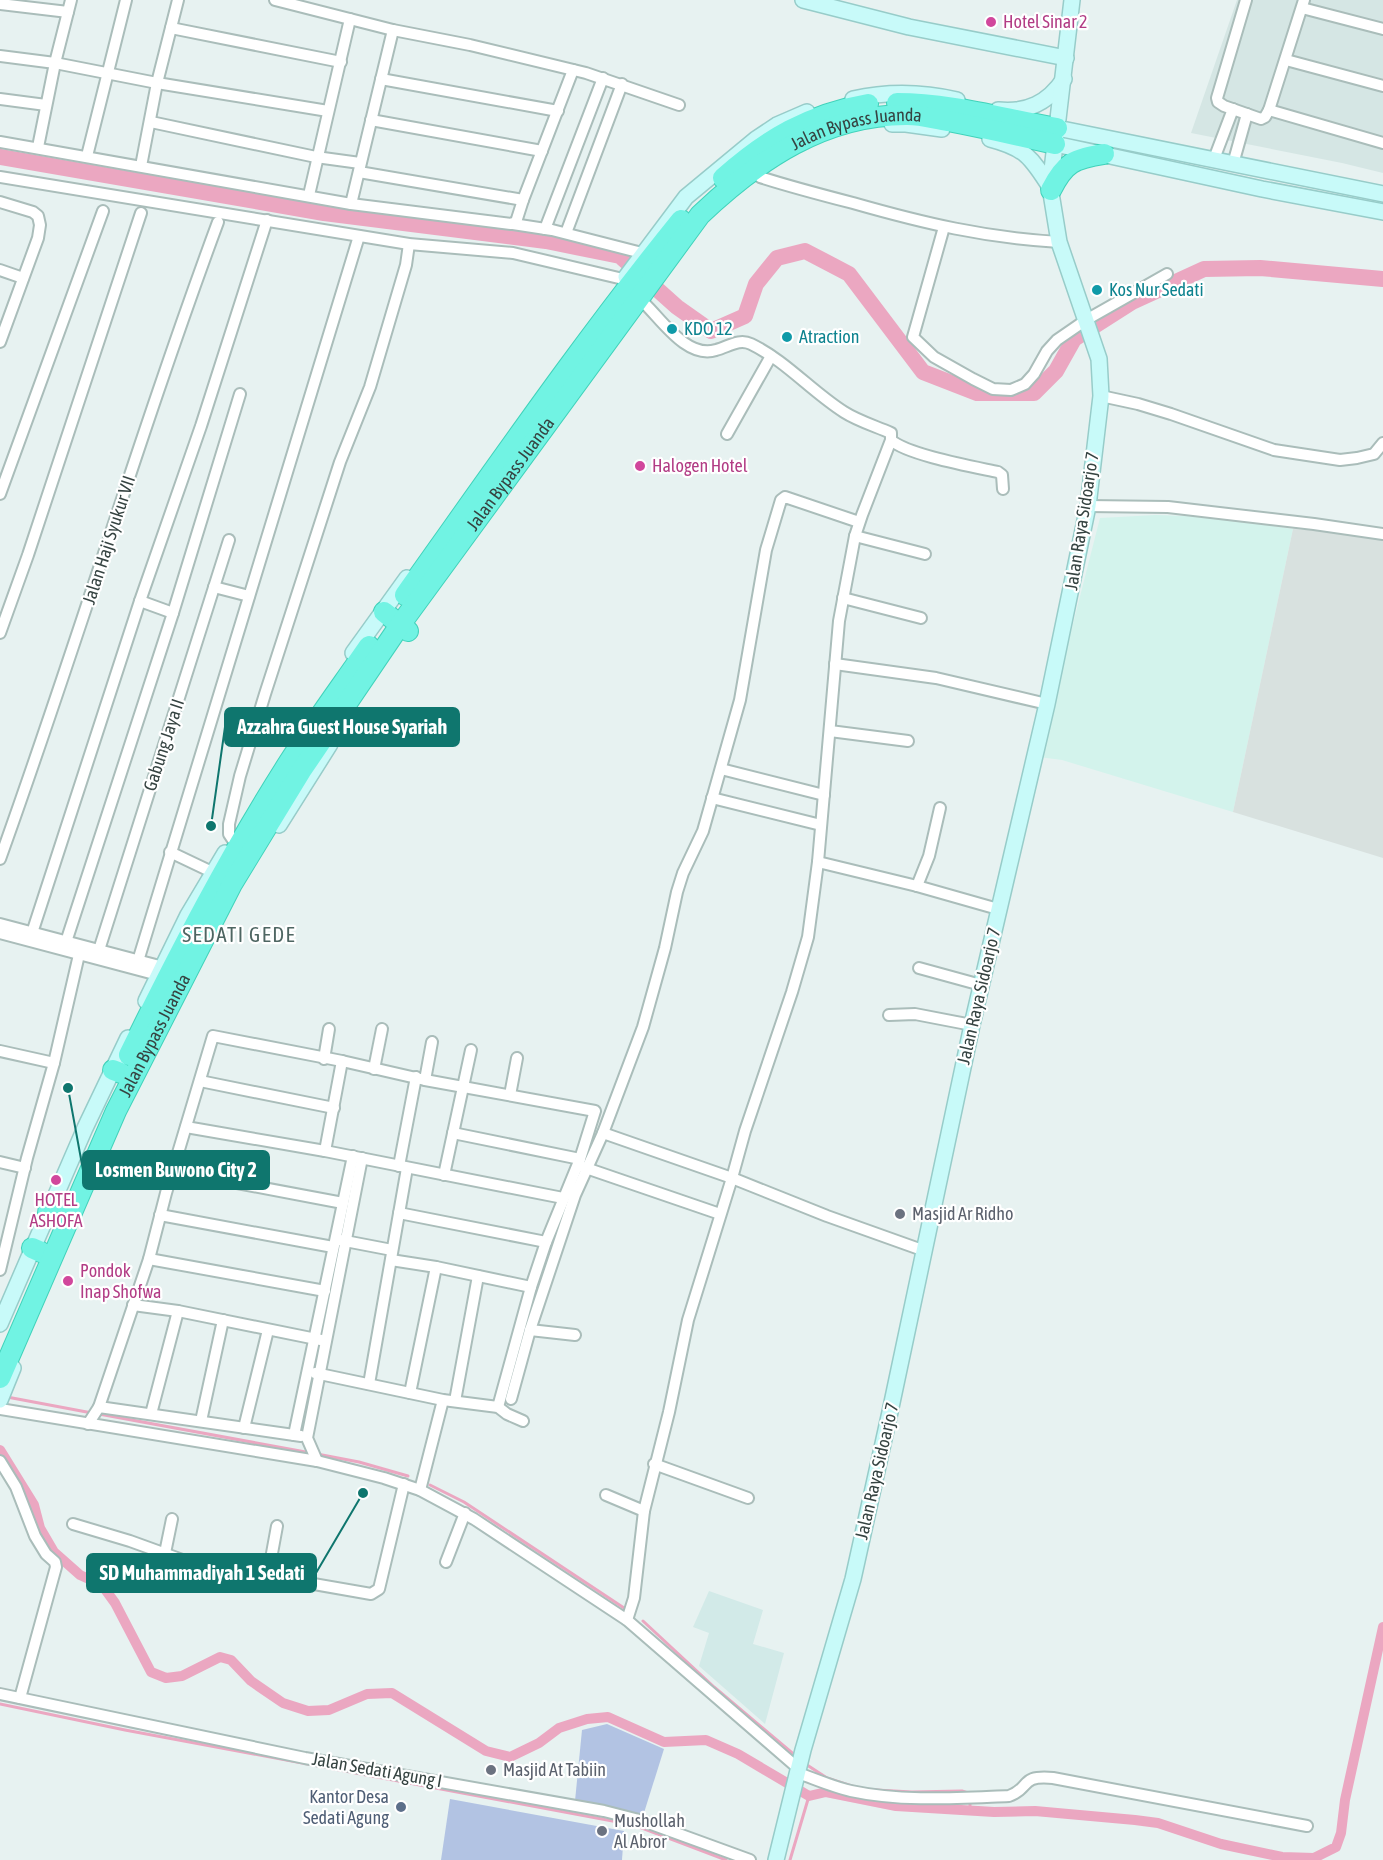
<svg xmlns="http://www.w3.org/2000/svg" width="1383" height="1860" font-family="'Asap Condensed',sans-serif">
  <rect width="100%" height="100%" fill="#e7f2f1"/>
  <path fill="#d5e6e4" d="M 1237,0 L 1383,0 L 1383,173 L 1342,163 L 1191,133 Z"/>
  <path fill="#d3f3ec" d="M 1156,515 L 1213,517 L 1293,529 L 1233,812 L 1062,760 L 1039,757 L 1100,518 Z"/>
  <path fill="#d8e1df" d="M 1293,529 L 1340,532 L 1383,539 L 1383,858 L 1233,812 Z"/>
  <path fill="#d2eae8" d="M 709,1591 L 763,1610 L 753,1644 L 784,1653 L 765,1724 L 699,1666 L 709,1633 L 693,1627 Z"/>
  <g fill="#b2c3e3">
    <path d="M 607,1724 L 664,1749 L 643,1816 L 575,1801 L 582,1730 Z"/>
    <path d="M 450,1799 L 624,1831 L 622,1860 L 441,1860 Z"/>
  </g>
  <g fill="none" stroke-linecap="round" stroke-linejoin="round">
    <g stroke="#eba7c1" stroke-width="3">
      <path d="M 7,1397 L 92,1413"/>
      <path d="M 99,1414 L 311,1453"/>
      <path d="M 317,1454 L 359,1462 L 408,1476"/>
      <path d="M 430,1485 L 464,1502 L 624,1608"/>
      <path d="M 643,1621 L 714,1687 L 797,1757"/>
      <path d="M 0,1704 L 125,1730 L 634,1825 L 726,1860"/>
      <path d="M 804,1763 L 827,1778 L 855,1787"/>
      <path d="M 876,1790 L 912,1792 L 962,1791 L 968,1793"/>
      <path d="M 970,1801 L 970,1810"/>
      <path d="M 790,1860 L 809,1796"/>
    </g>
    <path stroke="#eba7c1" stroke-width="10" d="M 0,1450 L 34,1505 L 40,1528 L 54,1552 L 80,1575 L 102,1585 L 115,1603 L 151,1672 L 166,1678 L 182,1676 L 220,1657 L 231,1660 L 251,1681 L 283,1703 L 308,1711 L 329,1710 L 367,1694 L 392,1693 L 486,1751 L 510,1757 L 539,1743 L 559,1728 L 587,1719 L 608,1717 L 664,1742 L 706,1740 L 738,1754 L 809,1796 L 826,1792 L 896,1806 L 994,1812 L 1035,1811 L 1135,1820 L 1158,1823 L 1221,1844 L 1282,1857 L 1314,1858 L 1336,1847 L 1341,1833 L 1345,1800 L 1383,1627"/>
    <path stroke="#eba7c1" stroke-width="16" d="M 0,157 L 324,213 L 546,241 L 620,256 L 677,307 L 711,331 L 745,316 L 756,284 L 777,258 L 805,251 L 849,274 L 923,372 L 977,393 L 1034,393 L 1056,371 L 1074,339 L 1132,302 L 1204,269 L 1260,268 L 1383,279"/>
    <g stroke="#aabdba" stroke-width="14">
      <g id="street">
        <path d="M 275,0 L 393,30 L 470,45 L 586,73 L 679,105"/>
        <path d="M 1246,0 L 1217,98 L 1218,102 L 1224,106 L 1261,119 L 1265,117 L 1269,110 L 1304,0"/>
        <path d="M 0,4 L 68,12"/>
        <path d="M 1302,8 L 1383,29"/>
        <path d="M 171,28 L 341,62"/>
        <path d="M 0,56 L 55,63 L 157,83 L 328,111"/>
        <path d="M 1286,60 L 1383,86"/>
        <path d="M 381,79 L 558,111"/>
        <path d="M 0,99 L 46,105"/>
        <path d="M 1269,110 L 1383,143"/>
        <path d="M 371,120 L 542,151"/>
        <path d="M 151,122 L 316,157 L 360,163"/>
        <path d="M 0,142 L 351,204 L 511,224 L 516,222 L 523,200"/>
        <path d="M 38,147 L 55,63 L 71,0"/>
        <path d="M 87,156 L 126,0"/>
        <path d="M 1214,159 L 1233,109"/>
        <path d="M 1233,164 L 1247,114"/>
        <path d="M 141,166 L 157,83 L 178,0"/>
        <path d="M 359,172 L 523,200 L 573,70"/>
        <path d="M 0,177 L 409,244 L 513,253 L 623,279"/>
        <path d="M 760,177 C 791,187 822,195 853,203 C 923,223 986,238 1059,242"/>
        <path d="M 309,195 L 350,19"/>
        <path d="M 0,202 L 33,212 L 38,216 L 40,225 L 38,238 L 0,342"/>
        <path d="M 351,204 L 393,30"/>
        <path d="M 513,224 L 552,230 L 642,253"/>
        <path d="M 944,227 L 913,337 L 934,357 L 973,379 L 993,389 L 1011,390 L 1025,384 L 1034,374 L 1047,351 L 1057,340 L 1086,320 L 1167,274"/>
        <path d="M 545,229 L 603,78"/>
        <path d="M 566,233 L 622,84"/>
        <path d="M 0,270 L 23,278"/>
        <path d="M 1101,396 L 1138,404 L 1171,414 L 1274,450 L 1340,460 L 1357,458 L 1374,454 L 1383,443"/>
        <path d="M 727,434 L 771,356"/>
        <path d="M 891,440 C 907,455 975,467 998,472 L 1002,475 L 1003,489"/>
        <path d="M 0,494 L 103,211"/>
        <path d="M 1088,506 L 1168,507 L 1314,524 L 1383,534"/>
        <path d="M 855,536 L 925,554"/>
        <path d="M 214,587 L 249,596"/>
        <path d="M 843,598 L 921,618"/>
        <path d="M 140,601 L 173,613"/>
        <path d="M 0,633 L 28,555 L 141,213"/>
        <path d="M 835,664 L 936,678 L 1047,704"/>
        <path d="M 830,731 L 908,741"/>
        <path d="M 721,769 L 824,795"/>
        <path d="M 712,798 L 821,825"/>
        <path d="M 233,840 L 229,834 L 229,824 L 240,776 L 265,694 L 340,462 L 370,387 L 406,265 L 409,244"/>
        <path d="M 170,852 L 212,872"/>
        <path d="M 0,859 C 76,648 140,433 218,222"/>
        <path d="M 818,862 L 917,886 L 998,909"/>
        <path d="M 917,886 L 929,856 L 940,808"/>
        <path d="M 0,924 L 167,968"/>
        <path d="M 0,933 L 158,975"/>
        <path d="M 32,933 L 140,601 L 201,426 L 267,220"/>
        <path d="M 66,942 L 173,613 L 240,394"/>
        <path d="M 99,950 L 229,540"/>
        <path d="M 138,961 L 359,236"/>
        <path d="M 919,968 L 981,985"/>
        <path d="M 889,1015 L 915,1014 L 972,1025"/>
        <path d="M 0,1051 L 54,1063"/>
        <path d="M 324,1059 L 329,1029"/>
        <path d="M 374,1069 L 382,1029"/>
        <path d="M 425,1080 L 432,1042"/>
        <path d="M 200,1081 L 334,1108"/>
        <path d="M 510,1095 L 517,1058"/>
        <path d="M 186,1127 L 325,1151 L 563,1198"/>
        <path d="M 453,1133 L 580,1159"/>
        <path d="M 603,1133 L 732,1178 L 827,1216 L 925,1251"/>
        <path d="M 325,1151 L 342,1061"/>
        <path d="M 0,1162 L 25,1168"/>
        <path d="M 399,1166 L 416,1077"/>
        <path d="M 583,1167 L 720,1214"/>
        <path d="M 173,1171 L 343,1203"/>
        <path d="M 444,1175 L 471,1050"/>
        <path d="M 399,1213 L 546,1242"/>
        <path d="M 160,1215 L 333,1247"/>
        <path d="M 340,1240 L 392,1250"/>
        <path d="M 149,1259 L 325,1291"/>
        <path d="M 391,1260 L 436,1267 L 531,1287"/>
        <path d="M 0,1270 L 27,1158 L 54,1063 L 81,946"/>
        <path d="M 133,1305 L 178,1311 L 321,1340"/>
        <path d="M 575,1335 L 530,1330 L 575,1195 L 603,1133 L 643,1027 L 665,948 L 677,892 L 683,873 L 703,831 L 740,700 L 766,550 L 781,500 L 785,497 L 859,522"/>
        <path d="M 315,1373 L 443,1400 L 498,1407 L 507,1414 L 523,1421"/>
        <path d="M 369,1384 L 407,1168"/>
        <path d="M 410,1393 L 436,1267"/>
        <path d="M 511,1399 L 530,1330"/>
        <path d="M 455,1401 L 478,1276"/>
        <path d="M 99,1407 L 301,1436"/>
        <path d="M 0,1409 L 317,1461 L 384,1478 L 420,1490 L 474,1519 L 627,1620 L 799,1769"/>
        <path d="M 151,1414 L 178,1311"/>
        <path d="M 201,1421 L 223,1320"/>
        <path d="M 88,1424 L 99,1407 L 149,1259 L 166,1193 L 213,1036 L 342,1061 L 425,1080 L 595,1111 L 580,1159 L 546,1242 L 531,1287 L 498,1407"/>
        <path d="M 244,1428 L 268,1330"/>
        <path d="M 294,1435 L 353,1156"/>
        <path d="M 0,1461 L 16,1487 L 35,1536 L 46,1554 L 55,1562 L 56,1567 L 20,1698"/>
        <path d="M 317,1461 L 307,1438 L 362,1158"/>
        <path d="M 654,1464 L 748,1498"/>
        <path d="M 420,1490 L 443,1400"/>
        <path d="M 606,1495 L 644,1511"/>
        <path d="M 73,1524 L 130,1541 L 188,1562 L 371,1594 L 379,1589 L 404,1484"/>
        <path d="M 165,1553 L 172,1519"/>
        <path d="M 446,1562 L 465,1513"/>
        <path d="M 268,1575 L 277,1526"/>
        <path d="M 627,1620 L 634,1598 L 644,1511 L 669,1412 L 688,1320 L 732,1178 L 745,1131 L 792,992 L 808,937 L 818,862 L 839,621 L 855,536 L 862,515 L 891,440 L 891,433 C 875,426 858,421 844,412 C 811,391 786,361 751,344 C 739,338 728,347 716,350 C 688,359 663,322 646,305"/>
        <path d="M 0,1694 L 305,1758 L 604,1811 L 643,1821 L 750,1860"/>
        <path d="M 798,1773 C 815,1779 833,1787 851,1791 C 902,1802 957,1798 1009,1796 C 1032,1788 1018,1775 1053,1778 L 1307,1826"/>
      </g>
    </g>
    <g stroke="#97ccc9" stroke-width="18">
      <g id="secondary">
        <path d="M 803,0 L 909,27 L 1066,58"/>
        <path d="M 853,99 C 888,91 923,92 957,100"/>
        <path d="M 998,110 C 1027,113 1048,103 1064,79"/>
        <path d="M 892,124 L 906,124 L 942,129"/>
        <path d="M 1057,128 L 1383,194"/>
        <path d="M 990,139 C 1025,148 1031,157 1050,187"/>
        <path d="M 1055,144 L 1262,189 L 1383,212"/>
        <path d="M 626,277 L 686,197 L 756,139 L 777,125 L 807,112"/>
        <path d="M 353,653 L 407,578"/>
        <path d="M 279,825 L 330,744"/>
        <path d="M 146,1001 L 188,915 L 225,853"/>
        <path d="M 0,1324 L 85,1128 L 128,1038"/>
        <path d="M 0,1400 L 13,1368"/>
        <path d="M 776,1860 L 803,1750 L 853,1579 L 890,1412 L 972,1025 L 1047,704 L 1088,506 L 1101,396 L 1099,359 L 1059,242 L 1050,187 L 1072,0"/>
      </g>
    </g>
    <g stroke="#41d2ba" stroke-width="22">
      <g id="highway">
        <path d="M 897,103 C 952,103 1004,119 1057,128"/>
        <path d="M 723,178 C 767,139 809,114 868,104"/>
        <path d="M 1051,190 C 1065,162 1074,159 1104,154"/>
        <path d="M 405,595 C 495,469 583,341 681,220"/>
        <path d="M 384,612 L 408,631"/>
        <path d="M 129,1055 C 178,955 229,856 289,762 C 314,723 342,685 369,646"/>
        <path d="M 113,1070 L 121,1073"/>
        <path d="M 48,1212 L 57,1215"/>
        <path d="M 32,1248 L 41,1252"/>
        <path id="s1" d="M 0,1378 L 116,1111 L 232,884 L 301,771 L 400,625 L 700,215 C 758,160 825,114 908,115 C 921,115 935,119 948,121 C 984,128 1020,136 1055,144"/>
      </g>
    </g>
    <use href="#street" stroke="#fff" stroke-width="10"/>
    <use href="#secondary" stroke="#c8faf9" stroke-width="15"/>
    <use href="#highway" stroke="#71f3e3" stroke-width="20"/>
  </g>
  <g fill="#d1479c" stroke="#fff" stroke-width="2">
    <circle cx="991" cy="22" r="6"/>
    <circle cx="640" cy="466" r="6"/>
    <circle cx="56" cy="1180" r="6"/>
    <circle cx="68" cy="1281" r="6"/>
  </g>
  <g fill="#0f9aa8" stroke="#fff" stroke-width="2">
    <circle cx="1097" cy="290" r="6"/>
    <circle cx="672" cy="329" r="6"/>
    <circle cx="787" cy="337" r="6"/>
  </g>
  <g fill="#6b7280" stroke="#fff" stroke-width="2">
    <circle cx="900" cy="1214" r="6"/>
    <circle cx="491" cy="1770" r="6"/>
    <circle cx="602" cy="1831" r="6"/>
  </g>
  <circle fill="#5c6f8a" stroke="#fff" stroke-width="2" cx="401" cy="1807" r="6"/>
  <g text-anchor="middle" stroke-width="4.5" stroke-linejoin="round" paint-order="stroke">
    <g font-size="18" fill="#b23c85" stroke="#fff" text-anchor="start">
      <text x="1003" y="28">Hotel Sinar 2</text>
      <text x="652" y="472">Halogen Hotel</text>
      <text x="56" y="1206" text-anchor="middle">HOTEL<tspan x="56" dy="21">ASHOFA</tspan></text>
      <text x="80" y="1277">Pondok<tspan x="80" dy="21">Inap Shofwa</tspan></text>
    </g>
    <g font-size="18" fill="#364442" stroke="#fff">
      <text dy="6" stroke="none"><textPath href="#s1" startOffset="1546">Jalan Bypass Juanda</textPath></text>
      <text dy="6" stroke="none"><textPath href="#s1" startOffset="1042">Jalan Bypass Juanda</textPath></text>
      <text transform="translate(1082 521) rotate(-81)" y="6">Jalan Raya Sidoarjo 7</text>
      <text transform="translate(109 540) rotate(-72)" y="6">Jalan Haji Syukur VII</text>
      <text transform="translate(164 745) rotate(-72)" y="6">Gabung Jaya II</text>
      <text transform="translate(979 996) rotate(-77)" y="6">Jalan Raya Sidoarjo 7</text>
      <text dy="6" stroke="none"><textPath href="#s1" startOffset="376">Jalan Bypass Juanda</textPath></text>
      <text transform="translate(877 1471) rotate(-77)" y="6">Jalan Raya Sidoarjo 7</text>
      <text transform="translate(377 1770) rotate(10)" y="6">Jalan Sedati Agung I</text>
    </g>
    <g font-size="18" fill="#0d838f" stroke="#fff" text-anchor="start">
      <text x="1109" y="296">Kos Nur Sedati</text>
      <text x="684" y="335">KDO 12</text>
      <text x="799" y="343">Atraction</text>
    </g>
    <g font-size="18" fill="#5b616d" stroke="#fff" text-anchor="start">
      <text x="912" y="1220">Masjid Ar Ridho</text>
      <text x="503" y="1776">Masjid At Tabiin</text>
      <text x="614" y="1827">Mushollah<tspan x="614" dy="21">Al Abror</tspan></text>
    </g>
    <g font-size="18" fill="#4e5e75" stroke="#fff" text-anchor="end">
      <text x="389" y="1803">Kantor Desa<tspan x="389" dy="21">Sedati Agung</tspan></text>
    </g>
    <g font-size="21" letter-spacing="1.5" fill="#4e6662" stroke="#fff">
      <text x="239" y="942">SEDATI GEDE</text>
    </g>
  </g>
  <path fill="none" stroke="#0f766e" stroke-width="2" d="M211 826L225 727M68 1088L83 1170M363 1493L316 1573"/>
  <g fill="#0f766e" stroke="#fff" stroke-width="2">
    <circle cx="211" cy="826" r="6"/>
    <circle cx="68" cy="1088" r="6"/>
    <circle cx="363" cy="1493" r="6"/>
  </g>
  <g fill="#0f766e" stroke="#0f766e" stroke-width="2">
    <rect x="225" y="708" width="234" height="38" rx="6"/>
    <rect x="83" y="1151" width="186" height="38" rx="6"/>
    <rect x="87" y="1554" width="229" height="38" rx="6"/>
  </g>
  <g font-size="20" text-anchor="middle" font-weight="bold" fill="#fff">
    <text x="342" y="734">Azzahra Guest House Syariah</text>
    <text x="176" y="1177">Losmen Buwono City 2</text>
    <text x="202" y="1580">SD Muhammadiyah 1 Sedati</text>
  </g>
</svg>
